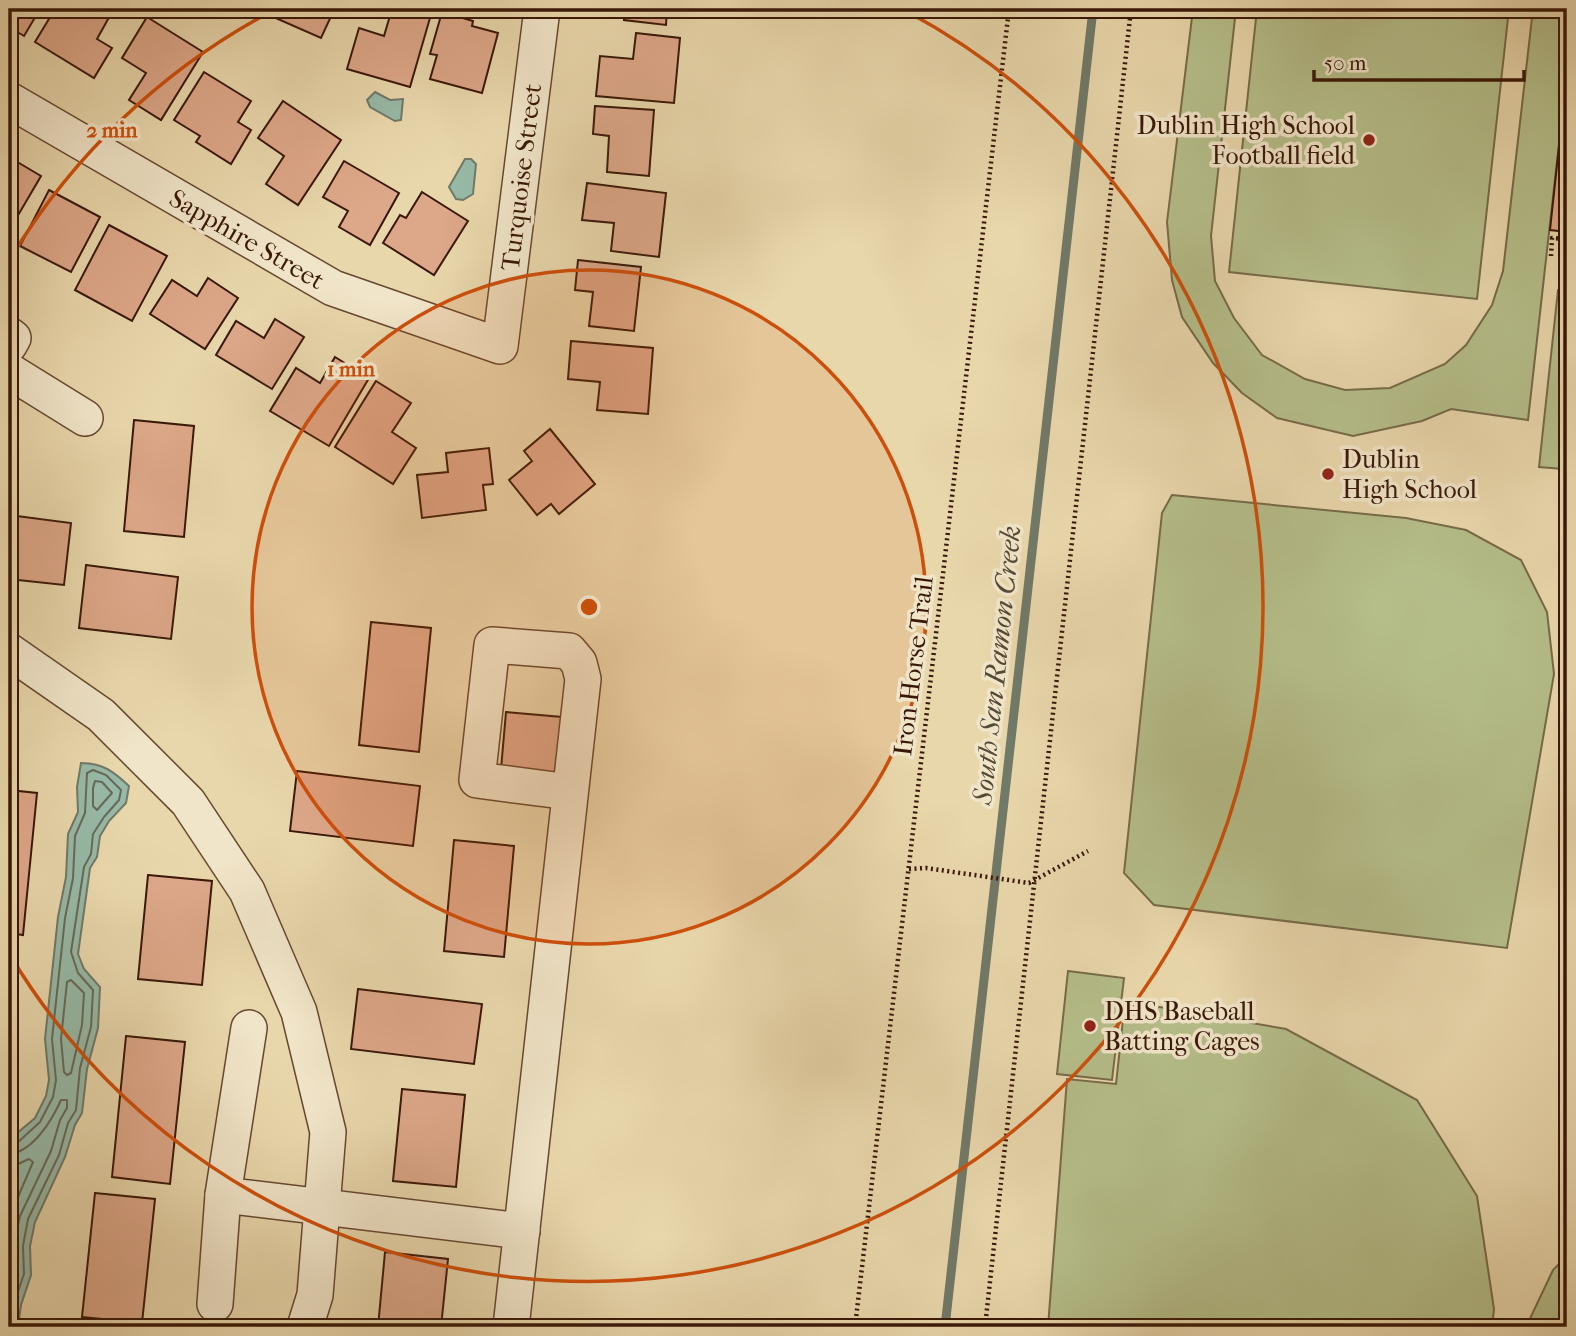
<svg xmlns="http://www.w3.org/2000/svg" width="1576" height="1336" font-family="'IM FELL French Canon',serif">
  <rect width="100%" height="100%" fill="#e9d7ac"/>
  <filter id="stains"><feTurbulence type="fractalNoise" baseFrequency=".00286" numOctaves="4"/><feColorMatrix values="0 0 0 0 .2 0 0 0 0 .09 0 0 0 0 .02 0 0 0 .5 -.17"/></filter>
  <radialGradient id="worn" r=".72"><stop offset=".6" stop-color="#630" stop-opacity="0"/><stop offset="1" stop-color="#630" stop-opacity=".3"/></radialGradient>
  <g fill="#b5be8a" stroke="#776b48" stroke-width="2">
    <path d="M 1193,9 L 1236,9 L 1211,236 L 1215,281 L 1234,318 L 1262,355 L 1305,379 L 1345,390 L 1390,388 L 1445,364 L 1466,345 L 1492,305 L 1503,271 L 1533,9 L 1567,9 L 1567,72 L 1528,420 L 1451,409 L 1422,421 L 1353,436 L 1277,418 L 1242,393 L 1213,363 L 1182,317 L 1172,280 L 1167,222 Z"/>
    <path d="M 1257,9 L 1509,9 L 1477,299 L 1229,272 Z"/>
    <path d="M 1558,290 L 1567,291 L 1567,435 L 1563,469 L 1539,467 Z"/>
    <path d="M 1172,495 L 1406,518 L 1466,530 L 1521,560 L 1547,612 L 1554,674 L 1507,948 L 1154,905 L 1124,873 L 1162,513 Z"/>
    <path d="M 1068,971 L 1124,978 L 1112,1080 L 1057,1074 Z"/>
    <path d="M 1125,1001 L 1286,1029 L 1417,1100 L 1477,1196 L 1494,1309 L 1492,1327 L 1048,1327 L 1067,1079 L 1116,1084 Z"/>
    <path d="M 1567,1256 L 1567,1327 L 1526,1327 L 1553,1270 Z"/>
  </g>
  <g fill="#97baa8" stroke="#717968" stroke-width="2">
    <path d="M 375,92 L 390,100 L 403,99 L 401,120 L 395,121 L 370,107 L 367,100 Z"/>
    <path d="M 465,159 L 471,159 L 476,164 L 473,194 L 463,200 L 456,199 L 449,187 Z"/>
    <path d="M 81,763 C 103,763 114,772 129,786 L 126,803 L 109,821 L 100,836 L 97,857 L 90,868 L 78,954 L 84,969 L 100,987 L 98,1028 L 87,1069 L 82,1113 L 75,1125 L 65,1157 L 35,1222 L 30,1246 L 31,1275 L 21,1305 L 18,1327 L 9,1327 L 9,1140 L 35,1118 L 46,1096 L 49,1080 L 45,1039 L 58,917 L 66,877 L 68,834 L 78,812 L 77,787 Z"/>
  </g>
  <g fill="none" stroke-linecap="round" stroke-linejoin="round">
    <g stroke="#686958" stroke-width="2">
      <path d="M 95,781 L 102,782 L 112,793 L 97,810 L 93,806 L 93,788 Z"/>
      <path d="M 71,980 L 84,993 L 82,1025 L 71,1073 L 67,1075 L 64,1072 L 61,1039 L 67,982 Z"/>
      <path d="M 9,1145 L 16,1144 L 40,1122 L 53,1097 L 56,1080 L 52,1039 L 65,918 L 73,878 L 75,836 L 85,813 L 87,773 L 93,770 L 106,775 L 121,790 L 119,800 L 104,817 L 93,834 L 91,854 L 84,867 L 71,952 L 78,973 L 93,990 L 91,1027 L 80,1068 L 76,1110 L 68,1123 L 59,1155 L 28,1219 L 23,1246 L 24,1274 L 14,1303 L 11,1327"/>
      <path d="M 9,1154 C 33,1152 52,1120 61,1100 L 67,1100 L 67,1108 L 60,1120 L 51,1151 L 20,1216 L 14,1244 L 15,1273 L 9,1291"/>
      <path d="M 9,1165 L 18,1164 L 29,1159 L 33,1162 L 9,1218"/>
    </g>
    <path stroke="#717968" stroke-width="9" d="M 945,1327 L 1093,9"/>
  </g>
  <g fill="#dda789" stroke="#391807" stroke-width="2">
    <path d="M 9,9 L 40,9 L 24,36 L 9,27 Z"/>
    <path d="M 55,9 L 106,9 L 112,12 L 97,39 L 112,48 L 94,78 L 35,42 Z"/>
    <path d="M 274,9 L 350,9 L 346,17 L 333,12 L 321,38 L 271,16 Z"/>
    <path d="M 392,9 L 432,11 L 410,87 L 347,69 L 359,28 L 384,36 Z"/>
    <path d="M 625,9 L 667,9 L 666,25 L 624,20 Z"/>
    <path d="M 442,12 L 473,21 L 472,26 L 498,33 L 482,93 L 430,79 L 437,55 L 430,54 Z"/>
    <path d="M 147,17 L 203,52 L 161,120 L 129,100 L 146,73 L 122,58 Z"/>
    <path d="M 636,33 L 680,38 L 674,103 L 596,96 L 600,56 L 633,59 Z"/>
    <path d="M 204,72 L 251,101 L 238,122 L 251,130 L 231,164 L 196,142 L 200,136 L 174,120 Z"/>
    <path d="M 1567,72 L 1567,232 L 1550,230 Z"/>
    <path d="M 283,101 L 341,140 L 298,205 L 266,184 L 284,156 L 258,138 Z"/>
    <path d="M 595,106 L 654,110 L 649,176 L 607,172 L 609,136 L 593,134 Z"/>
    <path d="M 9,157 L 41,176 L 10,229 L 9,228 Z"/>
    <path d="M 344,161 L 399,193 L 370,245 L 339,227 L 348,211 L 323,197 Z"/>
    <path d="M 587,183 L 666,193 L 659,257 L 611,251 L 614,223 L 582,220 Z"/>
    <path d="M 49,190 L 100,217 L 71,272 L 20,246 Z"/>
    <path d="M 422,192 L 468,221 L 434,275 L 383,243 L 400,215 L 406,218 Z"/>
    <path d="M 109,225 L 167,256 L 132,321 L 75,290 Z"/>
    <path d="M 578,260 L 641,267 L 634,331 L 589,326 L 593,292 L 575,290 Z"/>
    <path d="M 208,278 L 238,298 L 205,349 L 150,314 L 172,280 L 197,296 Z"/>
    <path d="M 275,319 L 304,337 L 272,389 L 216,355 L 236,321 L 264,338 Z"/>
    <path d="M 571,341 L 653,348 L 648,414 L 597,410 L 600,382 L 568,379 Z"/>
    <path d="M 335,357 L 369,378 L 329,446 L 270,411 L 296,368 L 320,383 Z"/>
    <path d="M 376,381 L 411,403 L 392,432 L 416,448 L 393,484 L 335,447 Z"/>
    <path d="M 134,420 L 194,426 L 184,537 L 124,531 Z"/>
    <path d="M 550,429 L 595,484 L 559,514 L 551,504 L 537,515 L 509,480 L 532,461 L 524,451 Z"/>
    <path d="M 489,448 L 493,484 L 483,485 L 486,510 L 422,518 L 417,475 L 448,472 L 446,453 Z"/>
    <path d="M 9,515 L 71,523 L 64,585 L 9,579 Z"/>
    <path d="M 86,565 L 178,577 L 171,639 L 79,628 Z"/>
    <path d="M 371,622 L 431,628 L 419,752 L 359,745 Z"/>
    <path d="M 506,712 L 562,717 L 557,775 L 501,769 Z"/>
    <path d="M 297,771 L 420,786 L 413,846 L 290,831 Z"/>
    <path d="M 9,790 L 37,793 L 23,935 L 9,933 Z"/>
    <path d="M 454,840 L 514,846 L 504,957 L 444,951 Z"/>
    <path d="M 148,875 L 212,881 L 202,985 L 138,979 Z"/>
    <path d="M 358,989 L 482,1004 L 474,1064 L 351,1049 Z"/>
    <path d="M 126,1036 L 185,1042 L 170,1184 L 112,1177 Z"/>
    <path d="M 402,1089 L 465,1095 L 456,1187 L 393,1181 Z"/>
    <path d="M 95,1193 L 155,1199 L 142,1323 L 82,1317 Z"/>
    <path d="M 385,1252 L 448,1259 L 441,1327 L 378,1327 Z"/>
  </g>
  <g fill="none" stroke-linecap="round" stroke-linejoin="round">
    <g stroke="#654830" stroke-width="38">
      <g id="minor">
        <path d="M 9,100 L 333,288 L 500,346 L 542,9"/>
        <path d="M 9,335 L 13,338 L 9,345"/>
        <path d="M 9,371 L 85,418"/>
        <path d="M 9,651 L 101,715 L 188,802 L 247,891 L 299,1012 L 328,1132 L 315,1295 L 305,1327"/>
        <path d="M 223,1195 L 522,1231"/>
        <path d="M 215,1304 L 223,1195 L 249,1028"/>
        <path d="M 511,1327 C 535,1111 559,895 583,679 L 579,663 L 569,651 L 492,645 L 477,780 L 570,792"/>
      </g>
    </g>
    <g stroke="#391807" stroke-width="4.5" stroke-dasharray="2 3.5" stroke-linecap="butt">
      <path d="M 1551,256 L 1552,238 L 1567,239"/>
      <path d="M 909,869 L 926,868 L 1029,883 L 1088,851"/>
      <path d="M 855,1327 L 1009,9"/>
      <path d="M 985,1327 L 1131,9"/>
    </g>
    <use href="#minor" stroke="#f1e5c9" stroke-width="35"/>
  </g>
  <circle cx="589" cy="607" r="337" fill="#ce4f0b" fill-opacity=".12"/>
  <g fill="none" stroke="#ce4f0b" stroke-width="3.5">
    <circle cx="589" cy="607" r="337"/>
    <path d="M10 259A675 675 0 0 1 272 11M906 11A675 675 0 1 1 10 955"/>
  </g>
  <g fill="#8f2418" stroke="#f1e5c9" stroke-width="2.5">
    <circle cx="1369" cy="140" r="7"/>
    <circle cx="1328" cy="474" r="7"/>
    <circle cx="1090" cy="1026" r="7"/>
  </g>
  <g text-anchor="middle" stroke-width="7" stroke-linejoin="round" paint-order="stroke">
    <g font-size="26" fill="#391807" stroke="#f1e5c9" text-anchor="start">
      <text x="1355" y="134" text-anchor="end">Dublin High School<tspan x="1355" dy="30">Football field</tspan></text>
      <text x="1342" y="468">Dublin<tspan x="1342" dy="30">High School</tspan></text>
      <text x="1104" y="1020">DHS Baseball<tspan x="1104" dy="30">Batting Cages</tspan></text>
    </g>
    <g font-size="26" fill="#391807" stroke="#f1e5c9">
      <text transform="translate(521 177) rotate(-83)" y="9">Turquoise Street</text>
      <text transform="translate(247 239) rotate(30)" y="9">Sapphire Street</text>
      <text transform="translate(913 666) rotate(-83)" y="9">Iron Horse Trail</text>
    </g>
    <g font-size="28" font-style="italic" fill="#554937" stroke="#f1e5c9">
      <text transform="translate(996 665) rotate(-84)" y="10">South San Ramon Creek</text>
    </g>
  </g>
  <circle cx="589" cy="607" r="10" fill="#ce4f0b" stroke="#f1e5c9" stroke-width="3.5"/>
  <g font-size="21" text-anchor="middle" font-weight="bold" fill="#ce4f0b" stroke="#f1e5c9" stroke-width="7" stroke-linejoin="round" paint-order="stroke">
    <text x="112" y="137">2 min</text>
    <text x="351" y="376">1 min</text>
  </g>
  <rect width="1576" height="1336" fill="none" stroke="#e9d7ac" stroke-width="35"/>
  <rect x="10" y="10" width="1555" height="1315" fill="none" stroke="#391807" stroke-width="3.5"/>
  <rect x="18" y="18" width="1541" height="1301" fill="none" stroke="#391807" stroke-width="2"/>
  <path d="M1314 70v10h210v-10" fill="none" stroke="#391807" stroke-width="3.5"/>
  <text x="1324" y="70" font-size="21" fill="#391807" stroke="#f1e5c9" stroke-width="5" paint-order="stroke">50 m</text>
  <rect width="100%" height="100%" filter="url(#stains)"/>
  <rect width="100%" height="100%" fill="url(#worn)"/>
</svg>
